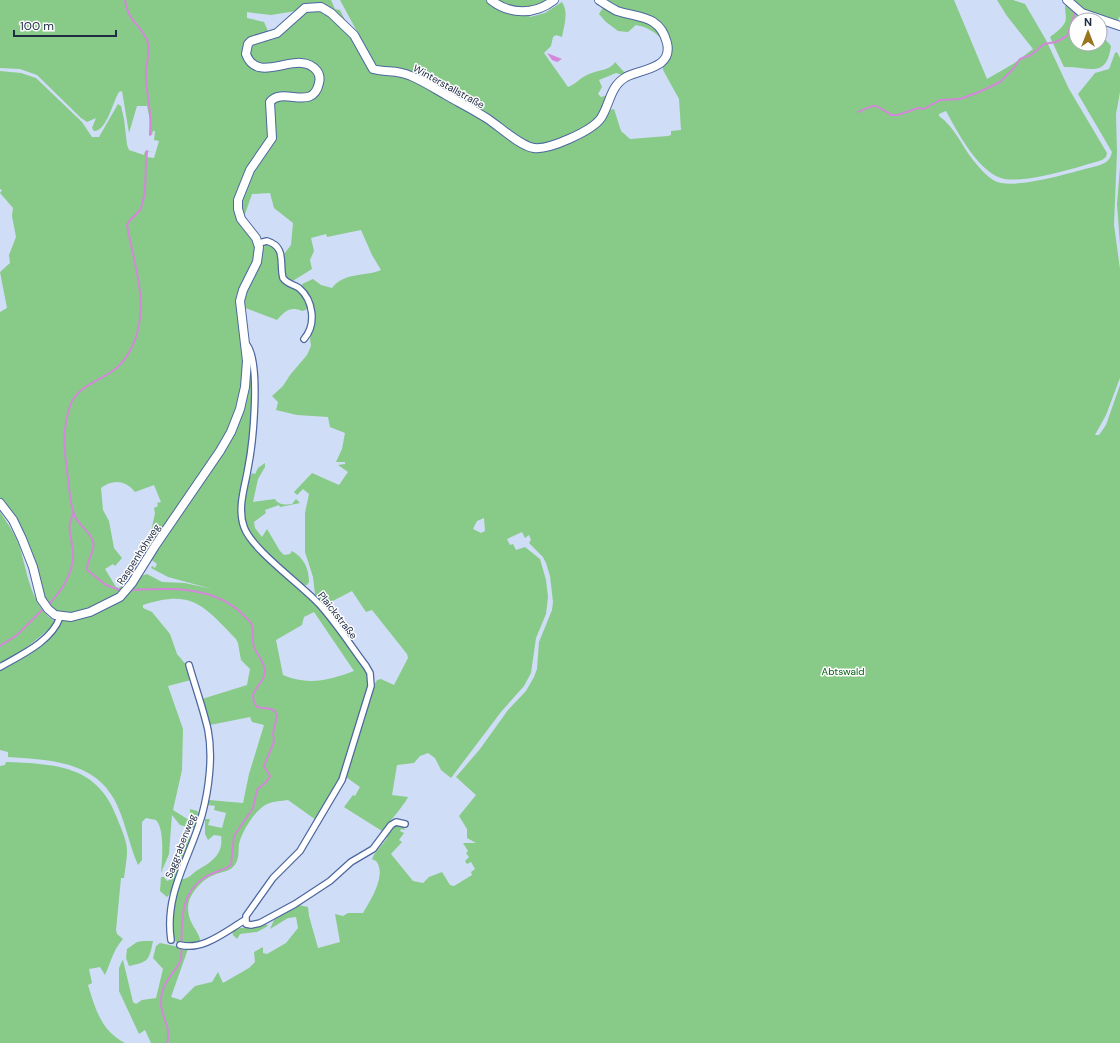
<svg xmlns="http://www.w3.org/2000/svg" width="1120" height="1043" font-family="'DM Sans',sans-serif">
  <rect width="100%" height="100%" fill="#d0ddf6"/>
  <g fill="#88ca87" fill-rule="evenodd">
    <path d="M 0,0 L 331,0 L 335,9 L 340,10 L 346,22 L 319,3 L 310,3 L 296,11 L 271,15 L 247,12 L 247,18 L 264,22 L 272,40 C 283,33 295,17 305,12 C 325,2 353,39 363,53 L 366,48 L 340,0 L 488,0 L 528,14 L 530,17 L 545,13 L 562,2 C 569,13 564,25 562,37 L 556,35 L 553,37 L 551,46 L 544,53 L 568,87 C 576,84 580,78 587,75 C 596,70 610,71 615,62 L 625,73 L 623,75 L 616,73 L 599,80 L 602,87 L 598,94 L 601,97 L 609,95 L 601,115 L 583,134 L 607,111 L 614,109 L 621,131 L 630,139 L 668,136 L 671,135 L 671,131 L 681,130 L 679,99 L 663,70 L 663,66 L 669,57 L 662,29 L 603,0 L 954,0 L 987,79 L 1013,64 L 1033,49 L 1007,16 L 997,0 L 1013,0 L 1025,4 L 1046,40 L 1069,89 L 1107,153 L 1106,157 L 1102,160 C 1079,167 1022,185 1001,178 C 977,170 957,131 946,111 L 939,114 L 939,116 C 954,126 962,146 973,160 C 979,167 987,177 995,181 C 1013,191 1076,171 1097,166 C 1106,163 1110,161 1112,152 L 1078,94 L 1095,73 L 1109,69 L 1115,53 L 1117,52 L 1120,58 L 1120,92 L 1116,114 L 1117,152 L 1114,225 L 1120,269 L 1120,378 L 1106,415 L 1095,435 L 1099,435 L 1106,425 L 1120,385 L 1120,1043 L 151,1043 L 145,1030 L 139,1034 L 119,991 L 119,968 L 122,961 L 123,960 L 133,1002 L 136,1004 L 142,1000 L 156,998 L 163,969 L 153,958 L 156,946 L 160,943 L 188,949 L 171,997 L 181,1000 L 195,986 L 212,982 L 218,972 L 223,983 L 249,968 L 255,962 L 254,952 L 263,947 L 263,953 L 267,954 L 286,943 L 298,928 L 296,917 L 288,918 L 270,929 L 274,920 L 298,905 L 308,907 L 309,916 L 318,948 L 340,942 L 335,914 L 343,916 L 348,913 L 363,913 C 371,900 387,874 376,861 L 372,859 C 375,851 382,846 387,838 L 386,833 L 395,825 L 403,826 L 405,830 L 401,829 L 400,831 L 404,833 L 399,840 L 402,842 L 391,854 L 413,881 L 423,883 L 429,877 L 442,872 L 450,885 L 454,886 L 472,875 L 471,872 L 475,869 L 471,862 L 467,864 L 465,861 L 469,857 L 466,853 L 468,851 L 463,843 L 476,843 L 467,838 L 467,829 L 459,816 L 476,795 L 456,777 L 480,749 L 508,710 L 526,691 L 534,677 L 537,669 L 539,642 L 552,610 L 553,602 L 550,576 L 546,563 L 543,557 L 529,543 L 531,540 L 529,535 L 525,538 L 522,532 L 507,539 L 510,545 L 513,544 L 516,550 L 525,547 L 540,559 L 546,580 L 548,597 L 546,614 L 536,638 L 531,673 L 524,686 L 501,712 L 451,778 L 441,770 L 435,758 L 428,753 L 420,756 L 414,763 L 397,765 L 392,795 L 408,797 C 405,804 388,824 382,831 L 347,809 L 344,807 L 353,795 L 355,796 L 360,787 L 346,777 L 373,687 L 377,680 L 381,679 L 394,685 L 408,658 L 407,654 L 372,610 L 366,612 L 352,591 L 323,606 L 315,594 L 313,577 L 305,552 L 305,513 L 309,494 L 303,489 L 297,495 L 294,492 L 312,473 L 339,485 L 348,472 L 338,465 L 345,464 L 345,462 L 336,462 L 342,449 L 345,433 L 330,427 L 328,417 L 297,415 L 276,410 L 278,402 L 272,396 L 283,386 L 290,375 L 307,355 L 311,346 L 310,339 L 314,323 L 302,284 L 313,279 L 321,285 L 332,288 C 344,272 364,277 381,270 L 372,255 L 361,230 L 327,237 L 326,234 L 311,238 L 314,251 L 310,260 L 312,269 L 291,282 C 281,277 284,264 284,254 L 291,245 L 293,223 L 274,208 L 270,193 L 252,194 L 244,217 L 256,246 L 252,267 L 236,296 L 241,328 L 244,360 L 244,379 L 239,404 L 219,447 L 147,551 L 155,513 L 154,508 L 158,506 L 157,503 L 161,502 L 154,485 L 135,492 C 126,480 112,479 101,488 L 103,510 L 109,521 L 114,548 L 122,558 L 115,566 L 113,564 L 105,569 L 116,587 L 119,588 L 128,581 L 134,584 L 138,577 L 147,574 L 162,582 L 185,583 L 212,589 L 168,577 L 151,568 L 152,566 L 155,568 L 157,564 L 149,558 L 225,449 L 239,423 L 246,400 L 250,366 C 258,377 248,452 245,468 C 242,485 235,502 239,519 C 241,525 243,534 246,539 C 264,563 297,584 319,607 C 336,626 350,648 365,667 L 368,672 L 368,688 L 340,777 L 316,820 L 288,800 C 281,801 274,801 267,804 C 255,810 242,831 239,844 C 238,852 240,860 233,867 C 228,872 220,872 214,875 C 203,879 192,891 189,901 C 184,922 201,932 200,941 C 195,944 190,944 185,944 C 183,943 180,944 178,943 C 165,937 177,889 180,879 C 187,880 191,875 196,871 C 210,863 224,855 221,836 L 214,835 L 208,840 L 205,834 L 205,819 L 210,819 L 208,825 L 222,828 L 226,813 L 214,810 L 215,806 L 208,805 L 209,800 L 243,803 L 249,774 L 264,725 L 252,722 L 250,717 L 210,725 L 202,699 L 247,685 L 250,669 L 241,660 L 238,643 L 236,639 C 203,605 192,589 143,605 L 143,608 L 152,612 L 170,634 L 177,654 L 188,667 L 191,680 L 168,686 L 183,729 L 182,770 L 173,810 L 189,820 L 192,818 L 190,813 L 190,809 L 197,811 L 200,814 L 195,829 L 180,825 L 172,815 L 169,854 L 161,873 C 162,861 165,829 156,820 L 146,818 L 142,822 L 142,860 L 138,865 C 129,845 124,816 114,799 C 92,760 47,760 8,757 L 8,752 L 0,750 L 0,669 L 18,660 L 47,640 L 63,620 L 110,600 C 95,605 72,619 57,612 C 42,605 17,529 10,510 L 0,498 L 0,312 L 7,308 L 0,272 L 10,263 L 9,255 L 16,237 L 12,216 L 13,208 L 0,193 L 2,190 L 0,189 L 0,71 L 21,73 L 36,78 L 82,122 L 92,137 L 99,137 L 118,104 L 121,106 L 124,119 L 127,145 L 129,150 L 144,155 L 145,151 L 152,152 L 148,152 L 147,157 L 154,158 L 159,141 L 154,140 L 155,131 L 153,131 L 152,135 L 149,135 L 150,120 L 147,106 L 137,106 L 129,133 L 122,91 L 119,92 C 113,101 107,131 94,131 L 92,128 L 96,118 L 87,122 L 81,118 L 37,75 L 20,69 L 0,68 ZM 484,518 L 485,531 L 481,533 L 473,529 L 477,521 ZM 314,612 L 354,671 C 330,680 308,686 283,675 L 276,640 L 302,625 L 304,617 Z"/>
    <path d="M 495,0 L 551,0 C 526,13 520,10 495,0 Z"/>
    <path d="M 1070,0 L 1120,0 L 1120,16 L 1117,22 L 1090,13 Z"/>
    <path d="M 1066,2 L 1086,20 L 1076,20 L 1076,44 L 1100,44 L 1100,38 L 1102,40 L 1104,38 L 1111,46 C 1106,80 1089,66 1064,67 L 1050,37 C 1055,33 1066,26 1066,18 C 1066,12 1064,9 1066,2 Z"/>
    <path d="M 604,6 L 654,26 L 663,41 C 656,32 647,27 636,25 L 628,32 L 618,31 L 606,22 L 599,14 Z"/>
    <path d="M 1120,167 L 1120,245 L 1117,204 Z"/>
    <path d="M 265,245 L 271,245 L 278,251 L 280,271 L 294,288 L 301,294 L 308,306 L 306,310 L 302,311 C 290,306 285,311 277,320 L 243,307 L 244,297 Z"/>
    <path d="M 265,463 L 265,467 L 258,479 L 253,502 L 275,499 C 278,505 286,505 292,504 L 296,499 L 300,503 L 280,507 L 279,505 L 265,510 L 266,513 L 254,522 L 255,528 L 262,537 L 267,529 L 280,551 L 284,555 L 290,554 L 292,551 C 304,558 309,568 309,582 L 307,585 L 303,585 C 277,558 237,541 245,497 C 246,489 248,481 252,473 L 255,474 L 258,468 Z"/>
    <path d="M 0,512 C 7,522 14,533 19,545 C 27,570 31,608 56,622 C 39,639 21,652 0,664 Z"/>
    <path d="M 6,762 C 55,764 98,765 117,818 C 121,828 127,841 127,851 C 127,860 125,869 124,878 L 121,878 L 116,930 L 117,934 L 123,939 C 113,950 111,962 105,975 L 100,967 L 89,969 L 92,983 L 88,985 C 95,1008 101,1031 125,1043 L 0,1043 L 0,766 L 5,765 Z"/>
    <path d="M 189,836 L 191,839 C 186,854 179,868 174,883 C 172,888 171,894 167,897 L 160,891 L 161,877 L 164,877 L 167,881 L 169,880 L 174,865 L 183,846 L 185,847 Z"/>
    <path d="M 266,924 L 268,926 L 257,932 L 240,934 L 237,939 L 233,935 L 232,930 L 236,928 L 254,928 Z"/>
    <path d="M 143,941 L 153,941 C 149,961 148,962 129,966 L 126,958 L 127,949 L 137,942 Z"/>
  </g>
  <path fill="#d388da" d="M 547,53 L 562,59 L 557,62 L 552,60 Z"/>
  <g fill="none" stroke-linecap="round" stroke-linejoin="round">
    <g stroke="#d388da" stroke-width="2">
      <path d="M 125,0 C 129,24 139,22 147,40 C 151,49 147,60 146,70 C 145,92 153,113 150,135"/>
      <path d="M 858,112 C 877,103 874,104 891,115 L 898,115 L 918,108 L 924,109 L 940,100 L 960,99 L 979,92 L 1000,82 L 1014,68 L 1020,59 L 1031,55 L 1044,44 L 1056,42 L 1067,36 L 1075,13 L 1067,4"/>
      <path d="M 120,590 L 106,585 L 87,570 C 86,561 96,551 93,541 C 89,531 80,526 75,517 C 71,507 70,497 69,487 C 66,457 60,437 70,406 C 76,388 96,382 111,372 C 121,366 127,357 132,347 C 151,306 134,266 127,225 C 131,216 138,215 141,208 C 148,190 144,170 147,151"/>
      <path d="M 133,590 C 169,588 209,586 238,610 C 242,614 247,618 251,623 C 255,631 251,639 254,647 C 257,655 266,664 265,672 C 264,686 245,690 257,707 L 271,709 L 275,711 L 277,716 L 273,733 L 274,742 L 264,766 L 270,776 L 268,780 L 257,790 L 253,808 L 234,836 L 231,865 C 223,871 212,872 204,878 C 176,895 183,932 181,960 C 174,974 161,983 161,1001 C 160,1016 172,1027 167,1043"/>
      <path d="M 48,605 C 62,591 75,571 73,550 C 71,536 66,526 74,513"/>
      <path d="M 0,646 L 17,635 L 44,608"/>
    </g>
    <g stroke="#4d679f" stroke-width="8">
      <g id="street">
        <path d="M 259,243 L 267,241 C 287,247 279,264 283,278 C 287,284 293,284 299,288 C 313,300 317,324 304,339"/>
        <path d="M 247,345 C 261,364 253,443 248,468 C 245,487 237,508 244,527 C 252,550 302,585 320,605 C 337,624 351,646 366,666 L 370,673 L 371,686 L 342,780 L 300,851 L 273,878 L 246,916 L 246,924 L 251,925 L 260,923 L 295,904 L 330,881 L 351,862 L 373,849 L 391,825 L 396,822 L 405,824"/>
        <path d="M 0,667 C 21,655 52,641 60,617"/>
        <path d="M 171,940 C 164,893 190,858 202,815 C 209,789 213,756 208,730 C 203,708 195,686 189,665"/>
        <path d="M 180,945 C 203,951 226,931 245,920"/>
      </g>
    </g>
    <g stroke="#4d679f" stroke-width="10">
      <g id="secondary">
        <path d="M 491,0 C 510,15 535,15 554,0"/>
        <path d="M 1067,0 L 1082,13 L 1120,26"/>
        <path d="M 0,503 L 13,520 L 22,539 L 33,567 L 41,599 L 48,609 L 55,615 L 71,617 L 90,612 L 120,597 L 132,583 L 155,546 L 220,451 L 231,432 L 240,409 L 245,387 L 247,361 L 240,301 L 243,290 L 257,262 L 259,247 L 256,238 L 241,219 L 238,209 L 238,200 L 250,170 L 272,138 L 270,102 C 283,86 313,112 319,83 C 320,79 320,75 317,71 C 299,47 258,87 246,54 L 248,44 L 251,41 L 277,33 L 305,8 L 321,7 L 331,13 L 354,35 L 373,69 C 387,73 396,69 411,76 C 423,81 434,88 446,95 C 460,103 474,110 488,119 C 500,127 520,146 534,148 C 549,150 592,131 601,118 C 610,104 610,86 626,77 C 641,69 673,69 667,43 C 660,15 639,18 617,11 C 611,8 605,4 599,0"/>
      </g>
    </g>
    <use href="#street" stroke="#fff" stroke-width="5.5"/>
    <use href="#secondary" stroke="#fff" stroke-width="8"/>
  </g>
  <g text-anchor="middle" stroke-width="3" stroke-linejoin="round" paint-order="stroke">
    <g font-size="10" fill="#202c44" stroke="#fefefe">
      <text transform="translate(449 86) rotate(29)" y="4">Winterstallstraße</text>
      <text transform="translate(138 554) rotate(-57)" y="4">Raspenhöhweg</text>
      <text transform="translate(338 615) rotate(52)" y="4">Plaickstraße</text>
      <text transform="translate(180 846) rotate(-69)" y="4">Saggrabenweg</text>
    </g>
    <g font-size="10" fill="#026010" stroke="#fefefe">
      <text x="843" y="675">Abtswald</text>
    </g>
  </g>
  <g transform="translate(1088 32)"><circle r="19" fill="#fefefe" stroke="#a5aab4"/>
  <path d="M0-3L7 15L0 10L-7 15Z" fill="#98741e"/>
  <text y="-6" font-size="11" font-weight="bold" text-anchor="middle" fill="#202c44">N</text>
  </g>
  <path d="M14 30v6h102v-6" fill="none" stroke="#202c44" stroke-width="2"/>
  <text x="20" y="30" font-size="12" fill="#202c44" stroke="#fefefe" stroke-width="3" paint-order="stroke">100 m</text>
</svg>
